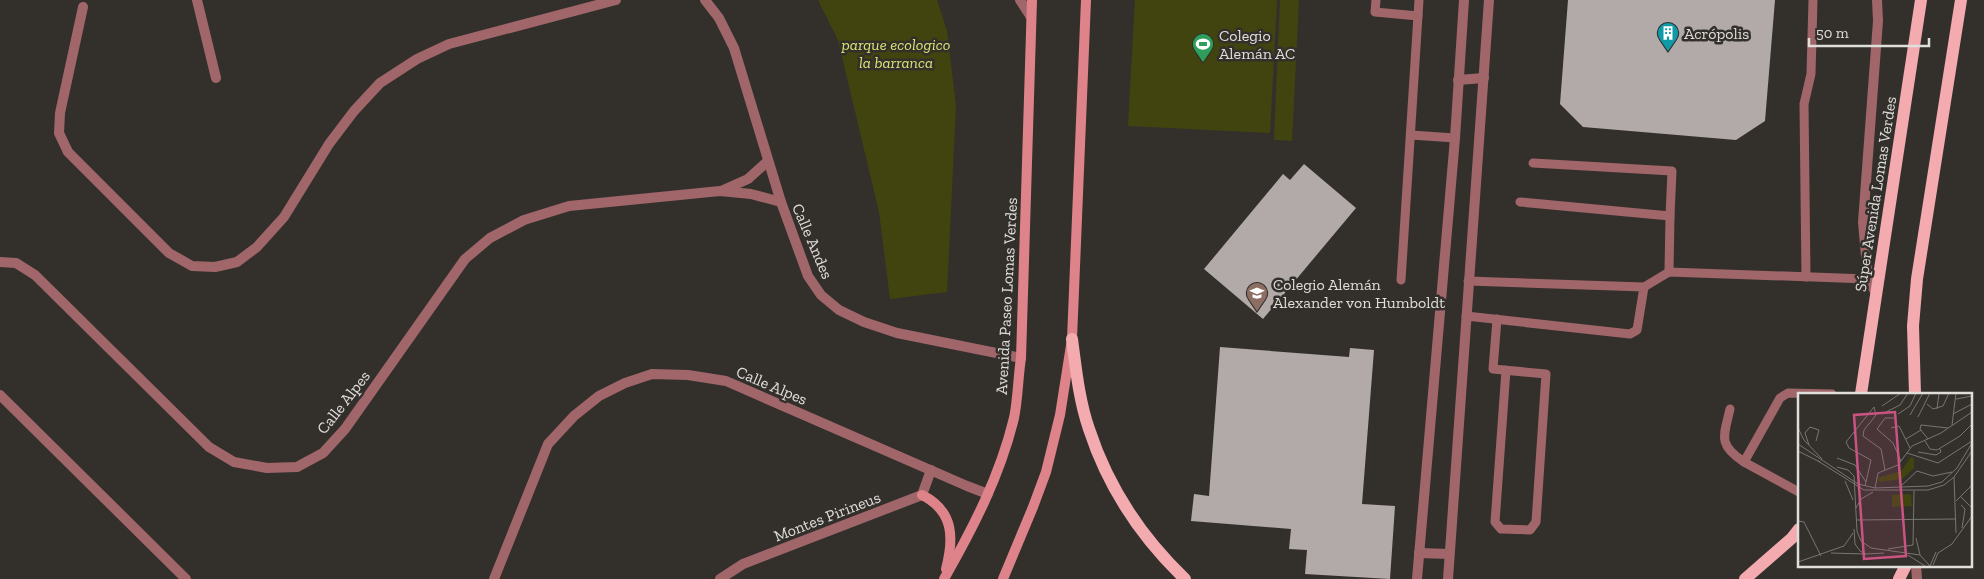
<svg xmlns="http://www.w3.org/2000/svg" width="1984" height="579" font-family="'Zilla Slab',serif">
  <rect width="100%" height="100%" fill="#33302c"/>
  <g fill="#41440f">
    <path d="M 818,0 L 937,0 L 947,31 L 956,106 L 947,292 L 890,299 L 879,212 L 838,40 Z"/>
    <path d="M 1135,0 L 1277,0 L 1270,133 L 1128,126 Z"/>
    <path d="M 1280,0 L 1299,0 L 1292,141 L 1274,140 Z"/>
  </g>
  <g fill="#b1aaa9">
    <path d="M 1568,0 L 1775,0 L 1765,121 L 1736,140 L 1583,127 L 1560,104 Z"/>
    <path d="M 1304,164 L 1356,208 L 1263,319 L 1204,269 L 1283,174 L 1290,180 Z"/>
    <path d="M 1220,347 L 1349,357 L 1350,348 L 1374,350 L 1362,504 L 1395,506 L 1390,579 L 1305,574 L 1307,550 L 1289,549 L 1291,529 L 1191,521 L 1194,494 L 1209,496 Z"/>
  </g>
  <g fill="none" stroke-linecap="round" stroke-linejoin="round">
    <g stroke="#a1666a" stroke-width="9">
      <path d="M 1376,0 L 1375,12 L 1418,16"/>
      <path d="M 1411,135 L 1455,138"/>
      <path d="M 1533,163 L 1672,171 L 1670,216"/>
      <path d="M 1520,202 L 1670,216 L 1669,272"/>
      <path d="M 1806,277 L 1804,104 L 1811,74 L 1813,0"/>
      <path d="M 1401,280 L 1419,0"/>
      <path d="M 1644,287 L 1669,272 L 1868,279"/>
      <path d="M 1466,316 L 1630,334 L 1637,330 L 1644,287 L 1468,281"/>
      <path d="M 1497,319 L 1493,369 L 1546,374 L 1536,522 L 1530,530 L 1501,529 L 1495,522 L 1506,370"/>
      <path d="M 1730,409 C 1724,436 1717,444 1744,462"/>
      <path d="M 1799,492 L 1744,462 L 1780,398 L 1788,393 L 1832,394"/>
    </g>
    <g stroke="#a1666a" stroke-width="10">
      <path d="M 197,0 L 216,78"/>
      <path d="M 1020,0 L 1031,17"/>
      <path d="M 83,7 L 60,113 L 59,133 L 68,152 L 169,253 L 192,266 L 215,267 L 237,262 L 257,247 L 284,217 L 329,144 L 354,111 L 380,83 L 417,59 L 449,44 L 616,0"/>
      <path d="M 721,191 L 748,179 L 768,161"/>
      <path d="M 0,262 L 16,263 L 35,275 L 209,447 L 234,462 L 267,468 L 297,467 L 323,453 L 345,429 L 465,259 L 490,238 L 524,220 L 569,206 L 720,191 L 751,194 L 781,202"/>
      <path d="M 1876,293 L 1868,279 L 1863,222 L 1878,21 L 1877,0"/>
      <path d="M 0,395 L 186,579"/>
      <path d="M 494,579 L 548,444 L 574,416 L 599,396 L 625,383 L 652,374 L 688,375 L 726,381 L 967,486 L 988,494"/>
      <path d="M 720,579 L 743,564 L 922,495 L 931,470"/>
      <path d="M 1417,579 L 1455,138 L 1464,0"/>
      <path d="M 1448,579 L 1489,0"/>
    </g>
    <g stroke="#a1666a" stroke-width="10">
      <path d="M 705,0 L 719,18 L 734,48 L 781,202 L 808,276 L 821,295 L 839,310 L 864,322 L 897,333 L 1021,358"/>
      <path d="M 1458,80 L 1484,78"/>
      <path d="M 1419,553 L 1449,554"/>
      <path d="M 1916,565 L 1917,579"/>
    </g>
    <g stroke="#df838a" stroke-width="10">
      <path d="M 922,495 C 954,511 954,538 946,569"/>
      <path d="M 944,579 C 973,528 1000,476 1014,418 C 1018,399 1018,377 1021,358 L 1032,0"/>
      <path d="M 1003,579 L 1033,507 L 1046,472 L 1060,415 L 1072,339 L 1086,0"/>
    </g>
    <g stroke="#f3abaf" stroke-width="12">
      <path d="M 1072,339 C 1076,369 1079,400 1089,429 C 1108,487 1141,537 1185,579"/>
      <path d="M 1861,394 L 1921,0"/>
      <path d="M 1915,394 L 1913,326 L 1917,279 L 1961,0"/>
      <path d="M 1745,579 L 1792,538 L 1799,529"/>
      <path d="M 1899,579 L 1906,565"/>
    </g>
  </g>
  <defs>
    <g id="building-pin" transform="scale(1.125)"><path d="M0 17L-7.5 6A9.5 9.5 0 1 1 7.5 6Z" fill="#0f9aa8" stroke="#33302c"/><path d="M-4-6H4V6H1V3H-1V6H-4ZM-2.5-4.3h1.7v1.8h-1.7ZM.8-4.3h1.7v1.8H.8ZM-2.5-1h1.7V.8h-1.7ZM.8-1h1.7V.8H.8Z" fill="#fff"/></g>
    <g id="stadium-pin" transform="scale(1.125)"><path d="M0 17L-7.5 6A9.5 9.5 0 1 1 7.5 6Z" fill="#2e9e5b" stroke="#33302c"/><path d="M0-5a6.5 5 0 1 0 0 10a6.5 5 0 1 0 0-10ZM-3.5-1.8h7v3.6h-7Z" fill="#fff"/></g>
    <g id="school-pin" transform="scale(1.125)"><path d="M0 17L-7.5 6A9.5 9.5 0 1 1 7.5 6Z" fill="#8d6e63" stroke="#33302c"/><path d="M0-5L7-2L0 1L-7-2ZM-4 1L0 2.5L4 1V4Q0 6-4 4Z" fill="#fff"/></g>
  </defs>
  <g fill-rule="evenodd">
    <use href="#building-pin" x="1668" y="33"/>
    <use href="#stadium-pin" x="1203" y="44"/>
    <use href="#school-pin" x="1257" y="293"/>
  </g>
  <g text-anchor="middle" stroke-width="5" stroke-linejoin="round" paint-order="stroke">
    <g font-size="16" fill="#e0dedb" stroke="#33302c" text-anchor="start">
      <text x="1684" y="39">Acrópolis</text>
      <text x="1219" y="41">Colegio<tspan x="1219" dy="18">Alemán AC</tspan></text>
      <text x="1273" y="290">Colegio Alemán<tspan x="1273" dy="18">Alexander von Humboldt</tspan></text>
    </g>
    <g font-size="16" font-style="italic" fill="#dce473" stroke="#33302c">
      <text x="896" y="50">parque ecologico<tspan x="896" dy="18">la barranca</tspan></text>
    </g>
    <g font-size="16" fill="#e0dedb" stroke="#33302c">
      <text transform="translate(1875 194) rotate(-81)" y="6">Súper Avenida Lomas Verdes</text>
      <text transform="translate(813 241) rotate(67)" y="6">Calle Andes</text>
      <text transform="translate(1006 296) rotate(-87)" y="6">Avenida Paseo Lomas Verdes</text>
      <text transform="translate(772 385) rotate(23)" y="6">Calle Alpes</text>
      <text transform="translate(343 402) rotate(-52)" y="6">Calle Alpes</text>
      <text transform="translate(827 516) rotate(-21)" y="6">Montes Pirineus</text>
    </g>
  </g>
  <g transform="translate(1798 393)">
    <rect width="174" height="174" fill="#33302c"/>
    <path d="M 113,64 L 116,65 L 116,75 L 104,86 L 81,89 L 80,85 L 103,78 ZM 113,101 L 114,113 L 94,114 L 94,102 Z" fill="#41440f"/>
    <path fill="none" stroke="#787672" stroke-width="1" d="M 158,6 L 174,3M 129,11 L 135,16 L 145,13 L 151,0M 84,13 L 103,0M 139,16 L 141,0M 88,19 L 102,12 L 110,0M 100,21 L 112,13 L 118,0M 155,21 L 174,11M 112,22 L 125,0M 120,24 L 132,0M 97,25 L 87,25 L 79,36 L 95,50 L 103,68M 154,32 L 158,0M 0,35 L 6,47 L 24,66M 93,35 L 101,33 L 112,55M 108,46 L 123,37M 130,46 L 122,36 L 123,32 L 150,35M 127,48 L 132,56 L 139,57 L 162,43 L 174,31M 0,51 L 60,91 L 77,95 L 130,93 L 144,89 L 159,75 L 174,50M 11,52 L 7,40 L 12,34 L 21,37 L 18,48M 0,58 L 22,69M 120,59 L 138,62 L 143,59 L 142,56M 109,60 L 140,70 L 174,48M 39,65 L 57,72 L 68,89M 20,68 L 66,97 L 130,97 L 146,92 L 156,84 L 174,58M 39,74 L 50,77 L 56,83 L 59,138 L 63,148 L 73,155 L 122,162 L 132,173M 156,84 L 158,140M 47,88 L 55,107M 67,93 L 73,67 L 51,55 L 48,49 L 76,14 L 78,22 L 66,37 L 65,43 L 83,56 L 87,77M 103,93 L 119,78 L 135,83 L 154,79M 77,95 L 80,80 L 100,72 L 114,53 L 143,40 L 174,19M 162,103 L 174,115M 158,108 L 174,92M 163,112 L 167,116 L 164,135M 58,115 L 63,106 L 75,99M 58,127 L 158,126M 0,128 L 6,129 L 23,163M 56,136 L 57,151 L 62,158 L 68,161 L 86,160M 118,145 L 122,162M 90,156 L 115,152 L 116,98M 33,160 L 68,161M 110,162 L 127,173M 0,169 L 46,153 L 55,140M 135,172 L 140,160 L 154,151 L 174,123M 132,173 L 138,159"/>
    <path fill="#cb5381" fill-opacity="0.15" stroke="#cb5381" stroke-width="2.5" d="M 97,19 L 108,163 L 66,166 L 56,22 Z"/>
    <rect width="174" height="174" fill="none" stroke="#e0dedb" stroke-width="2.5"/>
  </g>
  <path d="M1809 38v8h120v-8" fill="none" stroke="#e0dedb" stroke-width="2.5"/>
  <text x="1816" y="38" font-size="15" fill="#e0dedb" stroke="#33302c" stroke-width="4" paint-order="stroke">50 m</text>
</svg>
